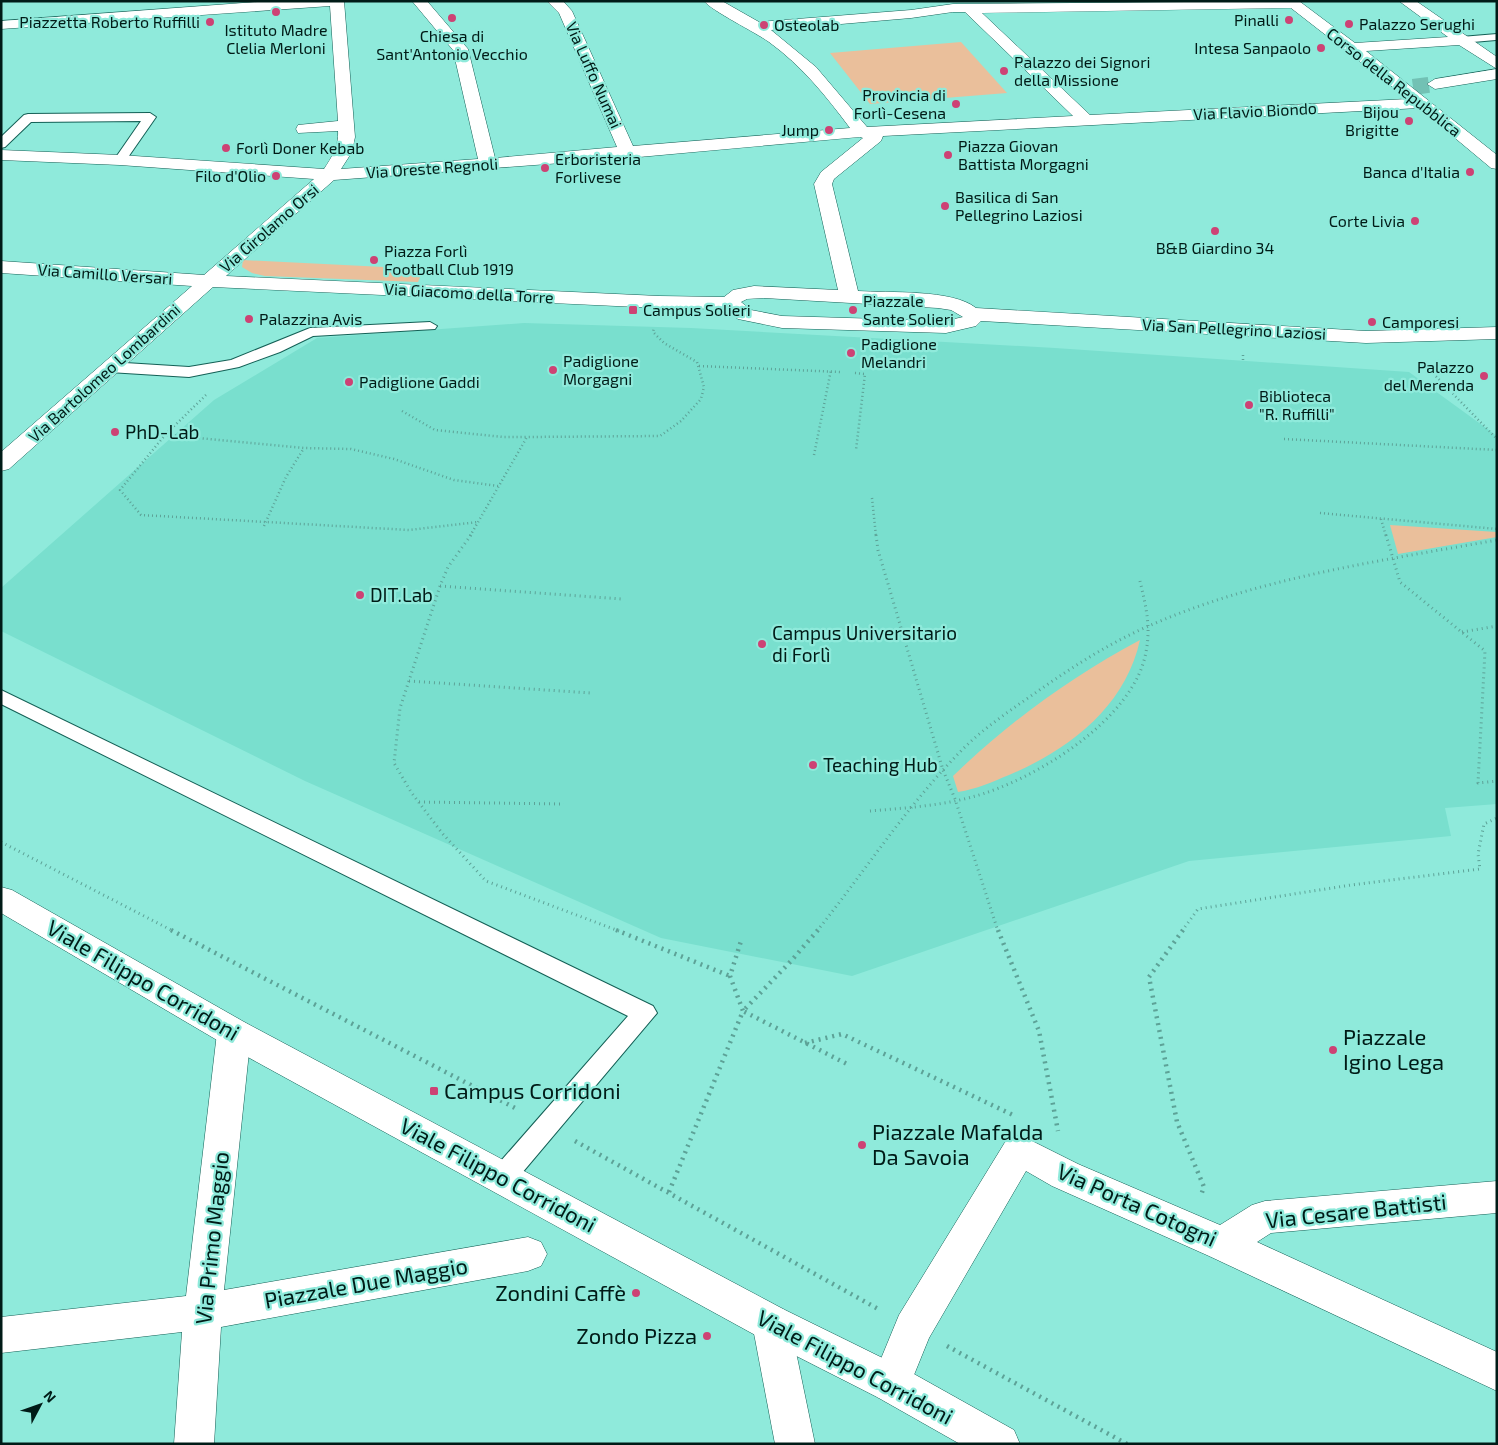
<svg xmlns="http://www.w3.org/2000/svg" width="1498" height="1445" font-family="'Exo 2',sans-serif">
  <rect width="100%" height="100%" fill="#8feadb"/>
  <path fill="#79dfce" d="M 524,323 L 691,328 L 1055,348 L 1409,372 L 1497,436 L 1497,804 L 1445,808 L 1451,836 L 1189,861 L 852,976 L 661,938 L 305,781 L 1,631 L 1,588 L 214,400 L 317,338 Z"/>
  <g fill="#eabf9b">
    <path d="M 961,42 L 1007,93 L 870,104 L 830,53 Z"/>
    <path d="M 243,260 L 424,269 L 418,282 L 265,276 L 252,273 L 242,267 Z"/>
    <path d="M 1390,525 L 1497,532 L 1497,537 L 1398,554 Z"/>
    <path d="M 1140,640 C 1125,707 1070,749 1009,775 C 992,782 977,789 958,792 L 953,776 C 1010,721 1071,677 1140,640 Z"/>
  </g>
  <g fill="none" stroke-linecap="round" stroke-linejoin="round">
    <path stroke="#72c1b4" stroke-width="16" stroke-dasharray="16 8" stroke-linecap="butt" d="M 1413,87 L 1435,84"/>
    <g stroke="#146056" stroke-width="2">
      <g id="lane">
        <path d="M 1497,34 L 1496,40 L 1461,43 L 1456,40 L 1461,37 Z"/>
        <path d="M 150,113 L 156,117 L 124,163 L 120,164 L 114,160 L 141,121 L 31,122 L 5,147 L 1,148 L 1,137 L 24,115 L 28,114 Z"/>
        <path d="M 430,322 L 437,326 L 435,329 L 313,336 L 280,352 L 239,367 L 189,377 L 109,372 L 101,367 L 109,362 L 189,367 L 231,360 L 310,328 Z"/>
        <path d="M 1,690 L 653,1006 L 657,1013 L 511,1186 L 502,1189 L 493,1186 L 489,1178 L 493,1170 L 628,1016 L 1,704 Z"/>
      </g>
    </g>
    <g stroke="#146056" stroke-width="1">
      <g id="street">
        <path d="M 271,1 L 344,1 L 355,137 L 352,152 L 341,169 L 478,159 L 453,50 L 412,1 L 427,1 L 468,49 L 495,158 L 617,147 L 559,13 L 547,1 L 563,1 L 572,11 L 633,146 L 850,128 C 826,96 802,66 769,42 C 755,32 712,11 704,1 L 722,1 L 759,22 L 911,10 L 953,4 L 1299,1 L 1355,43 L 1448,37 L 1399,1 L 1416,1 L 1497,57 L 1497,69 L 1459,45 L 1366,51 L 1497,155 L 1497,169 L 1491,168 L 1419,108 L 883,136 L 881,141 L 834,179 L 832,184 L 858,291 C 888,293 953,289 976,308 L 1366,331 L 1497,327 L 1497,339 L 1366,343 L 981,321 L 976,326 L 946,333 L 782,328 L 738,319 L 725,309 L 659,308 L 213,287 L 9,469 L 1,471 L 1,452 L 192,286 L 1,273 L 1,261 L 204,275 L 314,179 L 120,165 L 1,160 L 1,150 L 120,155 L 324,169 C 332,157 339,146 338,131 L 298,133 L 296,129 L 298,125 L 338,121 L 330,6 L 1,29 L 1,21 ZM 1291,8 L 1408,99 L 1090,115 L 982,13 ZM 953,12 L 965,12 L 1073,116 L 867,127 L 816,67 L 771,30 L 911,18 ZM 860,137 L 863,138 L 821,172 L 814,184 L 838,290 L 754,286 L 733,290 L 724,297 L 659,296 L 226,276 L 334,180 L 628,158 ZM 764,298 L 938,308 L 951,310 L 963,317 L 946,321 L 782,316 L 751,310 L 741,302 L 747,299 Z"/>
        <path d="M 1497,69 L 1497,79 L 1435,89 L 1427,84 L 1435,79 Z"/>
        <path d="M 234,1020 L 246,1023 L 251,1033 L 224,1290 L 528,1237 L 541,1242 L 547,1254 L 541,1266 L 528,1271 L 221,1327 L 214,1444 L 174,1444 L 182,1332 L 1,1353 L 1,1317 L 186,1296 L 217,1033 L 222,1023 Z"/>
        <path d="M 1020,1135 L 1078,1164 L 1220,1225 L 1252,1205 L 1265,1201 L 1497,1181 L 1497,1213 L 1271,1233 L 1257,1242 L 1497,1352 L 1497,1391 L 1209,1256 L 1052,1186 L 1026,1171 L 929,1338 L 905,1397 L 891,1402 L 877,1397 L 871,1383 L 899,1315 L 1007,1139 Z"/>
        <path d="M 771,1305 L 785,1310 L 790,1323 L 815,1444 L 775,1444 L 752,1323 L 757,1310 Z"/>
      </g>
    </g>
    <g stroke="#146056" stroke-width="1">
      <path id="secondary" d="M 1,887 L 12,890 L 246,1023 L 785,1310 L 905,1369 L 1014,1430 L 1020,1444 L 960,1444 L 877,1397 L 757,1336 L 222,1043 L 1,913 Z"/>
    </g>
    <g stroke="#5da297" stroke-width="2.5" stroke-dasharray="1 3" stroke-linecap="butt">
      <path d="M 1243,355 L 1243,362"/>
      <path d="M 1422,362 L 1497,439"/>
      <path d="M 699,366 L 841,372"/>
      <path d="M 855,373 L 865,374 L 856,450"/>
      <path d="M 206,395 L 165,435 L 120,490 L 141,515 L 409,530 L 478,522"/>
      <path d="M 402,411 L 435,430 L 503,437 L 526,437"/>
      <path d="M 135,432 L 304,448 L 351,449 L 394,459 L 454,480 L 498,486"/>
      <path d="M 1284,439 L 1497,450"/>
      <path d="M 814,455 L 831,370"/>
      <path d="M 872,498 L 876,536"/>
      <path d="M 1320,513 L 1497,529"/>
      <path d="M 1381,519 L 1386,536"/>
      <path d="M 264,526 L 286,477 L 304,448"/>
      <path d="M 470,536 L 527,437 L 660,436 L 681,421 L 701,399 L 704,387 L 697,362 L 664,343 L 653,332 L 654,328"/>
    </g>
    <g stroke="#5da297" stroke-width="3" stroke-dasharray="1 4" stroke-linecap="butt">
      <path d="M 471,535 L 448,567 L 440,586 L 400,708 L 394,763 L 411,792 L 442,833 L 486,881 L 619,931"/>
      <path d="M 876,535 L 878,550 L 943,770 L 955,799 L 998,931"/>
      <path d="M 1386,535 L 1400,582 L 1485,651 L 1478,783 L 1497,781"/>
      <path d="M 440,586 L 622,599"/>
      <path d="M 1462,632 L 1497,626"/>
      <path d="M 409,681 L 591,693"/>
      <path d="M 419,802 L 564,804"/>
      <path d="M 870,811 C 904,808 939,806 972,797 C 1033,781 1134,720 1146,652 C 1151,626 1146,607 1140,581"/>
      <path d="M 1,842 L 173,931"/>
      <path d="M 817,931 C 865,871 906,807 960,752 C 983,728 1011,710 1038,691 C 1074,666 1111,642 1151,625 C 1261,577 1380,561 1497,540"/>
      <path d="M 1182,931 L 1198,909 L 1351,885 L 1480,869 L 1478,854 L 1484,824 L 1497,818"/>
    </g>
    <g stroke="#5da297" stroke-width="4.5" stroke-dasharray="2 5" stroke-linecap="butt">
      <path d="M 171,930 L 519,1110"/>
      <path d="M 616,930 L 730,976"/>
      <path d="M 818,930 L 791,961 L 743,1011 L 847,1064"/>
      <path d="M 998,930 L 1039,1031 L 1058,1131"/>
      <path d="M 1183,930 L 1149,977 L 1177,1122 L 1204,1187 L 1201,1195"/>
      <path d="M 805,1043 L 842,1034 L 1013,1115"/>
      <path d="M 575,1141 L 880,1310"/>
      <path d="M 669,1192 L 743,1011 L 730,976 L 741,941"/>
      <path d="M 947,1346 L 1127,1444"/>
    </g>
    <use href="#lane" fill="#fff" fill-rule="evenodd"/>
    <use href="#street" fill="#fff" fill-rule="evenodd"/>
    <use href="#secondary" fill="#fff" fill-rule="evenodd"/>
  </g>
  <g fill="#cd4274" stroke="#8feadb" stroke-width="2">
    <circle cx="276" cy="12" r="5"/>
    <circle cx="452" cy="18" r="5"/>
    <circle cx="1289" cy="20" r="5"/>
    <circle cx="210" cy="22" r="5"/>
    <circle cx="1349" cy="24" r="5"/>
    <circle cx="764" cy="25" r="5"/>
    <circle cx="1321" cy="48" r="5"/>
    <circle cx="1004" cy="71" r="5"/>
    <circle cx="956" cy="104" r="5"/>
    <circle cx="1409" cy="121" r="5"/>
    <circle cx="829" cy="130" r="5"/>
    <circle cx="226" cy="148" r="5"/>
    <circle cx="948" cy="155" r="5"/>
    <circle cx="545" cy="168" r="5"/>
    <circle cx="1470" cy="172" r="5"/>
    <circle cx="276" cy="176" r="5"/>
    <circle cx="945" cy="206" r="5"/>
    <circle cx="1415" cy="221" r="5"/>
    <circle cx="1215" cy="231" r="5"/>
    <circle cx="374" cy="260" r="5"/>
    <rect x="628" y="305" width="10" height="10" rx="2.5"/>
    <circle cx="853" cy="310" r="5"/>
    <circle cx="249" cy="319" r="5"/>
    <circle cx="1372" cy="322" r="5"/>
    <circle cx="851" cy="353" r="5"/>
    <circle cx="553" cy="370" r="5"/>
    <circle cx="1484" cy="376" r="5"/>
    <circle cx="349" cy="382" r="5"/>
    <circle cx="1249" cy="405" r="5"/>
    <circle cx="115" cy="432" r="5"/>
    <circle cx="360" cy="595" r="5"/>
    <circle cx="762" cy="644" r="5"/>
    <circle cx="813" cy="765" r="5"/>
    <circle cx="1333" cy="1050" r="5"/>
    <rect x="429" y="1086" width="10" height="10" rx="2.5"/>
    <circle cx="862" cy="1145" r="5"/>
    <circle cx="636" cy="1293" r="5"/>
    <circle cx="707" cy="1336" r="5"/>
  </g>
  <g text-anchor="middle" stroke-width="4.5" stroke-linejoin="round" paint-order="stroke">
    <g font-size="16" fill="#001b17" stroke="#8feadb" text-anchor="start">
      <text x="1279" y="26" text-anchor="end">Pinalli</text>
      <text x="200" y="28" text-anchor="end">Piazzetta Roberto Ruffilli</text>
      <text x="1359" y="30">Palazzo Serughi</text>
      <text x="774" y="31">Osteolab</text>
      <text x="276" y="36" text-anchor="middle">Istituto Madre<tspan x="276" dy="18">Clelia Merloni</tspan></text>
      <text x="452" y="42" text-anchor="middle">Chiesa di<tspan x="452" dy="18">Sant'Antonio Vecchio</tspan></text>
      <text x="1311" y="54" text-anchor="end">Intesa Sanpaolo</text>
      <text x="1014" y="68">Palazzo dei Signori<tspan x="1014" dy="18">della Missione</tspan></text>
      <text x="946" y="101" text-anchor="end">Provincia di<tspan x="946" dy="18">Forlì-Cesena</tspan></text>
      <text x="1399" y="118" text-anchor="end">Bijou<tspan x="1399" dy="18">Brigitte</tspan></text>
      <text x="819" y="136" text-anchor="end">Jump</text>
      <text x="958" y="152">Piazza Giovan<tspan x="958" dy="18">Battista Morgagni</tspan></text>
      <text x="236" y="154">Forlì Doner Kebab</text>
      <text x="555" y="165">Erboristeria<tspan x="555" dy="18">Forlivese</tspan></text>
      <text x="1460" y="178" text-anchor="end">Banca d'Italia</text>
      <text x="266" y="182" text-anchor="end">Filo d'Olio</text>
      <text x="955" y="203">Basilica di San<tspan x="955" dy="18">Pellegrino Laziosi</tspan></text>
      <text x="1405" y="227" text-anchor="end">Corte Livia</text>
      <text x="1215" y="254" text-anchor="middle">B&amp;B Giardino 34</text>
      <text x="384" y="257">Piazza Forlì<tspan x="384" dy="18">Football Club 1919</tspan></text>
      <text x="863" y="307">Piazzale<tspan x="863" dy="18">Sante Solieri</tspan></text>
      <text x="643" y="316">Campus Solieri</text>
      <text x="259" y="325">Palazzina Avis</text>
      <text x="1382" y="328">Camporesi</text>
      <text x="861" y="350">Padiglione<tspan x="861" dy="18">Melandri</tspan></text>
      <text x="563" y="367">Padiglione<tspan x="563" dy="18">Morgagni</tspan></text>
      <text x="1474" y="373" text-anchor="end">Palazzo<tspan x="1474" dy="18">del Merenda</tspan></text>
      <text x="359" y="388">Padiglione Gaddi</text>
      <text x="1259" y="402">Biblioteca<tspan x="1259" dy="18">"R. Ruffilli"</tspan></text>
    </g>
    <g font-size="16" fill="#001b17" stroke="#8feadb">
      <text transform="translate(594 75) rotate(66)" y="6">Via Luffo Numai</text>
      <text transform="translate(1394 82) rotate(38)" y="6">Corso della Repubblica</text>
      <text transform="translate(1255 111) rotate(-3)" y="6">Via Flavio Biondo</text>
      <text transform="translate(432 168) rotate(-4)" y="6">Via Oreste Regnoli</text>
      <text transform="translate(269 228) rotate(-41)" y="6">Via Girolamo Orsi</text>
      <text transform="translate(105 274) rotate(4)" y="6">Via Camillo Versari</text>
      <text transform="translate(469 293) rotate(3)" y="6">Via Giacomo della Torre</text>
      <text transform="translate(1234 329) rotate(3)" y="6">Via San Pellegrino Laziosi</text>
      <text transform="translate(104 373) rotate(-42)" y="6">Via Bartolomeo Lombardini</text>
    </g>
    <g font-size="19" fill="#001b17" stroke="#8feadb" text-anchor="start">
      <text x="125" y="439">PhD-Lab</text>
      <text x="370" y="602">DIT.Lab</text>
      <text x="772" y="640">Campus Universitario<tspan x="772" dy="22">di Forlì</tspan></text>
      <text x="823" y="772">Teaching Hub</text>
    </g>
    <g font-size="22" fill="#001b17" stroke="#8feadb">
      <text transform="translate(143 980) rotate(30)" y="8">Viale Filippo Corridoni</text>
      <text transform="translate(498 1175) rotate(28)" y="8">Viale Filippo Corridoni</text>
      <text transform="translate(1137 1205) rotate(24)" y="8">Via Porta Cotogni</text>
      <text transform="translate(1356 1211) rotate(-6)" y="8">Via Cesare Battisti</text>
      <text transform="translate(212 1238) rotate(-84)" y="8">Via Primo Maggio</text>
      <text transform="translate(366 1283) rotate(-10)" y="8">Piazzale Due Maggio</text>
      <text transform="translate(855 1367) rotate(28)" y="8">Viale Filippo Corridoni</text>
    </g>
    <g font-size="22" fill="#001b17" stroke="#8feadb" text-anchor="start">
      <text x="1343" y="1045">Piazzale<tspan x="1343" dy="25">Igino Lega</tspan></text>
      <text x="444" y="1099">Campus Corridoni</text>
      <text x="872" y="1140">Piazzale Mafalda<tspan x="872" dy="25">Da Savoia</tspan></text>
      <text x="626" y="1301" text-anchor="end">Zondini Caffè</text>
      <text x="697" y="1344" text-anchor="end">Zondo Pizza</text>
    </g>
  </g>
  <rect width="1498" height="1445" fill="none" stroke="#001b17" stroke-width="5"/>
  <g transform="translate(40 1405) rotate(49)" stroke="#8feadb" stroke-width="4" paint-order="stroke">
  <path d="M0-4L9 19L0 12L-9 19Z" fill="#001b17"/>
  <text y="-8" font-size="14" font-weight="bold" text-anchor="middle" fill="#001b17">N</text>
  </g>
</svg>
